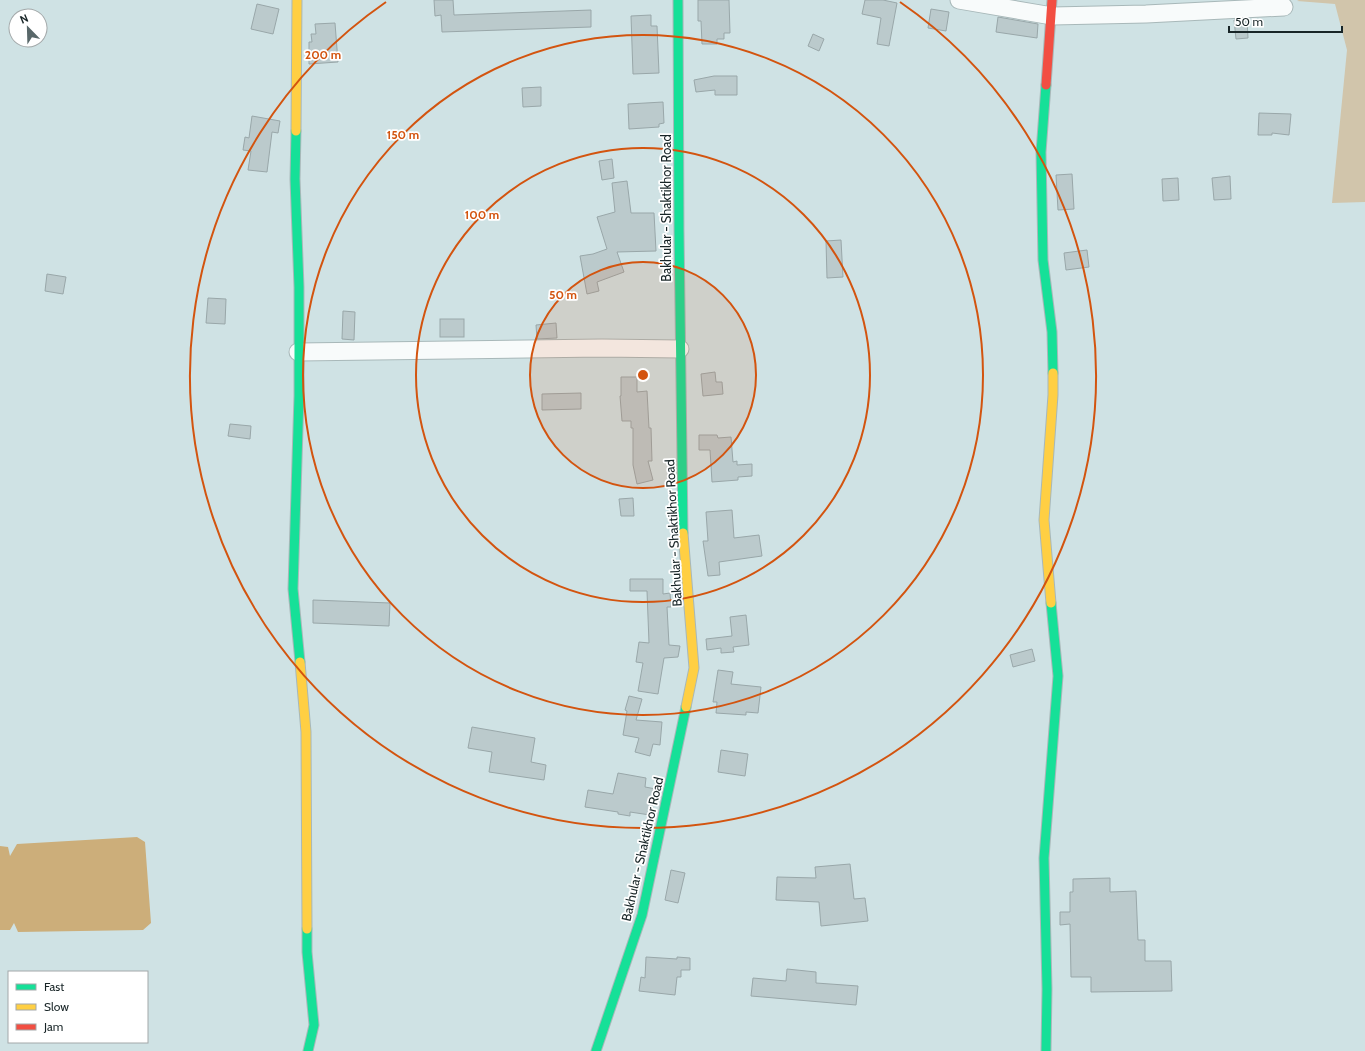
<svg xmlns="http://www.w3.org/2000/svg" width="1365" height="1051" font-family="Cabin,sans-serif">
  <rect width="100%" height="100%" fill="#cfe2e4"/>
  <path fill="#d1c5ab" d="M 1299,0 L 1365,0 L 1365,202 L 1332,203 L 1347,50 L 1335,4 L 1297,1 Z"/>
  <path fill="#ccae7a" d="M 137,837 L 145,842 L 151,923 L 143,930 L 18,932 L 14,923 L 10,930 L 0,930 L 0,846 L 8,847 L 10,856 L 17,844 Z"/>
  <g fill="#bbcacc" stroke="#99a7a9">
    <path d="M 434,0 L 453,0 L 454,15 L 591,10 L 591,27 L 442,32 L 441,15 L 435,16 Z"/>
    <path d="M 698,0 L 729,0 L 730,33 L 724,33 L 724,39 L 717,39 L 717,44 L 702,44 L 701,21 L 698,21 Z"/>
    <path d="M 865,0 L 883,0 L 897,3 L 889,46 L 877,44 L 881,18 L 862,14 Z"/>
    <path d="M 257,4 L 279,9 L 273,34 L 251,29 Z"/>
    <path d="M 931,9 L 949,12 L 946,31 L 928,28 Z"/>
    <path d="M 651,15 L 651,26 L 657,26 L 659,73 L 633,74 L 631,16 Z"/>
    <path d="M 998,17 L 1038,24 L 1037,38 L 996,32 Z"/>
    <path d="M 1247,19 L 1248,38 L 1236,39 L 1234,20 Z"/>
    <path d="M 335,23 L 338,62 L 309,64 L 309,42 L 312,42 L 311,34 L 316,34 L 315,24 Z"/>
    <path d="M 813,34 L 824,39 L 819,51 L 808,46 Z"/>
    <path d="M 714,76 L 737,76 L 737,95 L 715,95 L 715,90 L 696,92 L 694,80 Z"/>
    <path d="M 541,87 L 541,106 L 523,107 L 522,88 Z"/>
    <path d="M 663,102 L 664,123 L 659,124 L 659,127 L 629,129 L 628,104 Z"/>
    <path d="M 1259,113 L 1291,114 L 1289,135 L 1272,133 L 1272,135 L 1258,135 Z"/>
    <path d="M 252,116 L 280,121 L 278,133 L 272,132 L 267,172 L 248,170 L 251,151 L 243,150 L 245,137 L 249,138 Z"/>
    <path d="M 612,159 L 614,178 L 602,180 L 599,161 Z"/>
    <path d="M 1072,174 L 1074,209 L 1058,210 L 1056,175 Z"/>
    <path d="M 1230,176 L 1231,199 L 1214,200 L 1212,178 Z"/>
    <path d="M 1178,178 L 1179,200 L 1163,201 L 1162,179 Z"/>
    <path d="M 627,181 L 631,213 L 654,213 L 656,251 L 617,252 L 624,272 L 597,282 L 599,291 L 587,294 L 580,256 L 593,254 L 607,249 L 597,217 L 615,212 L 612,183 Z"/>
    <path d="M 841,240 L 843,277 L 827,278 L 826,241 Z"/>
    <path d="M 1087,250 L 1089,267 L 1066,270 L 1064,253 Z"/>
    <path d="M 47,274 L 66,277 L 63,294 L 45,291 Z"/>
    <path d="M 208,298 L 226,299 L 225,324 L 206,323 Z"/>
    <path d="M 343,311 L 355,312 L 354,340 L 342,339 Z"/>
    <rect x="440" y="319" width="24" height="18"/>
    <path d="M 556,323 L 557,338 L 537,339 L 536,325 Z"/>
    <path d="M 715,372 L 716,382 L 722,382 L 723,394 L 703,396 L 701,374 Z"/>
    <path d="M 621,377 L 637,377 L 637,392 L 647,391 L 649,428 L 651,428 L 652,461 L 648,461 L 653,480 L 637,484 L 633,465 L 633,428 L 631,428 L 631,421 L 622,421 L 620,396 L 621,396 Z"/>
    <path d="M 581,393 L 581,409 L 542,410 L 542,394 Z"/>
    <path d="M 230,424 L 251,426 L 250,439 L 228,436 Z"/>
    <path d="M 699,435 L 717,435 L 718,438 L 731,437 L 733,462 L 737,461 L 737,465 L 752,464 L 752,476 L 738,477 L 738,480 L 712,482 L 710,450 L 699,450 Z"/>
    <path d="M 633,498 L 634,516 L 621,516 L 619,499 Z"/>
    <path d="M 732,510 L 734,538 L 759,535 L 762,556 L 719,562 L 720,575 L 708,576 L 703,541 L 708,541 L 706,512 Z"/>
    <path d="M 630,579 L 663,579 L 663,594 L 670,593 L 671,607 L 667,607 L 669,645 L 680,646 L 678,657 L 664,658 L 658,694 L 638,691 L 643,663 L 636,662 L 639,642 L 649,643 L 647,591 L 630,591 Z"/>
    <path d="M 313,600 L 390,603 L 389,626 L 313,623 Z"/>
    <path d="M 746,615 L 749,645 L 733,647 L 734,652 L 721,653 L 721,648 L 707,650 L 706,639 L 732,636 L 730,617 Z"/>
    <path d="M 1032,649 L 1035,661 L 1013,667 L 1010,655 Z"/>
    <path d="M 718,670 L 733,672 L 731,684 L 761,687 L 758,713 L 746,712 L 746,715 L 716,713 L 717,702 L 713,702 Z"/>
    <path d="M 629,696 L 642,699 L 636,720 L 662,722 L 660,745 L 653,744 L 650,756 L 635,752 L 639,738 L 623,735 L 627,711 L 625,710 Z"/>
    <path d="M 472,727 L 535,738 L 531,762 L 546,765 L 544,780 L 489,772 L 492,752 L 468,748 Z"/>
    <path d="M 721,750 L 748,754 L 745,776 L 718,772 Z"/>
    <path d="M 618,773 L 646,778 L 645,787 L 656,789 L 650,815 L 630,812 L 630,816 L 618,814 L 618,812 L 585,807 L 588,790 L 613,794 Z"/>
    <path d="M 850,864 L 854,899 L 865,898 L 868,921 L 821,926 L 819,902 L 776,900 L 777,877 L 816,878 L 815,867 Z"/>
    <path d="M 671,870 L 685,873 L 678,903 L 665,900 Z"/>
    <path d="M 1110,878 L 1110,892 L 1136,891 L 1138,940 L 1145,940 L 1145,961 L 1171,961 L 1172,991 L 1091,992 L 1091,977 L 1071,977 L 1070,924 L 1060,925 L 1060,912 L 1070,912 L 1070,892 L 1073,892 L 1073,879 Z"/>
    <path d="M 646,957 L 677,959 L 677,957 L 690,958 L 690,970 L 681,970 L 681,977 L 677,977 L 675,995 L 639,991 L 641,977 L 645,978 Z"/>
    <path d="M 787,969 L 816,972 L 816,983 L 858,986 L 856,1005 L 751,996 L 753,978 L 786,981 Z"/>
  </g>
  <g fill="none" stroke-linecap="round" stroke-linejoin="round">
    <g stroke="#a8b8b9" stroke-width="19">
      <g id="street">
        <path d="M 959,0 L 1052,16 L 1146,14 L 1284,7"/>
        <path d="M 298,352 L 602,348 L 680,349"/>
      </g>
    </g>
    <g stroke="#a8b8b9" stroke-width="11">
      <g id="fast">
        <path d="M 678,0 L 679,231 L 683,533"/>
        <path d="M 1046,85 L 1041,152 L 1043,260 L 1052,332 L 1053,373"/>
        <path d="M 296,131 L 295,179 L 299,287 L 299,396 L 293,589 L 300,662"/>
        <path d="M 307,929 L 307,952 L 314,1025 L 308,1051"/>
        <path d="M 596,1051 L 642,915 L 686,707"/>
        <path d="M 1046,1051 L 1047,989 L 1044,858 L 1058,676 L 1051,603"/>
      </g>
    </g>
    <g stroke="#a8b8b9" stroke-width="11">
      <g id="slow">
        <path d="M 296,131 L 297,0"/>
        <path d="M 683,533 L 694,668 L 686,707"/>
        <path d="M 1051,603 L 1044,520 L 1053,395 L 1053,373"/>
        <path d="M 300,662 L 306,732 L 307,929"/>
      </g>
    </g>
    <g stroke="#a8b8b9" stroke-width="11">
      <path id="jam" d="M 1046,85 L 1052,0"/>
    </g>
    <use href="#street" stroke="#f8fbfb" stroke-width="17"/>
    <use href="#fast" stroke="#16e098" stroke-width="9"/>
    <use href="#slow" stroke="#ffcf43" stroke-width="9"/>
    <use href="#jam" stroke="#f24e42" stroke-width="9"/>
  </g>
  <circle cx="643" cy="375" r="113" fill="#d3540f" fill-opacity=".12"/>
  <g fill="none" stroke="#d3540f" stroke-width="2">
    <circle cx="643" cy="375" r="113"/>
    <circle cx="643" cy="375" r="227"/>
    <circle cx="643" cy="375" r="340"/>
    <path d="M900 2A453 453 0 1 1 386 2"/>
  </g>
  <g text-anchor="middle" stroke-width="3.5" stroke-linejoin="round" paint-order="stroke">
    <g font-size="13" fill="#182527" stroke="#fff">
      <text transform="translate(666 208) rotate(-90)" y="5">Bakhular - Shaktikhor Road</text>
      <text transform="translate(673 533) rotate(-93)" y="5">Bakhular - Shaktikhor Road</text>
      <text transform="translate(642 849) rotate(-77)" y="5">Bakhular - Shaktikhor Road</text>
    </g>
  </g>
  <circle cx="643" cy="375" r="6" fill="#d3540f" stroke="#fff" stroke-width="2"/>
  <g font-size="12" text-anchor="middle" font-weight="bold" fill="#d3540f" stroke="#fff" stroke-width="3.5" stroke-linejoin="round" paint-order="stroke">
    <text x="323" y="59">200 m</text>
    <text x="403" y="139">150 m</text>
    <text x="482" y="219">100 m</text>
    <text x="563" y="299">50 m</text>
  </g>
  <rect x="8" y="971" width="140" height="72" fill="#ffffff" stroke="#a3a8a9"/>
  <rect x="16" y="984" width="20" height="6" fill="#16e098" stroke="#a3a8a9"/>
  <text x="44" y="991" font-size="12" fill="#182527">Fast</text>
  <rect x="16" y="1004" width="20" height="6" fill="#ffcf43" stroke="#a3a8a9"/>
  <text x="44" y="1011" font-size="12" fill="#182527">Slow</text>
  <rect x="16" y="1024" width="20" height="6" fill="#f24e42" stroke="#a3a8a9"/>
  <text x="44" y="1031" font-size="12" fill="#182527">Jam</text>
  <g transform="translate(28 28) rotate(337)"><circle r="19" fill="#ffffff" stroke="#a3a8a9"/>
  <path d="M0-3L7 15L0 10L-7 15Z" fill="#586769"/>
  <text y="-6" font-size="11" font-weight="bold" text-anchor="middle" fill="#182527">N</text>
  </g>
  <path d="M1229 26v6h113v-6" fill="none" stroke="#182527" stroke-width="2"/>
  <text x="1235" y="26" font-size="12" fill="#182527" stroke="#ffffff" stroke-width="3" paint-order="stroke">50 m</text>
</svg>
